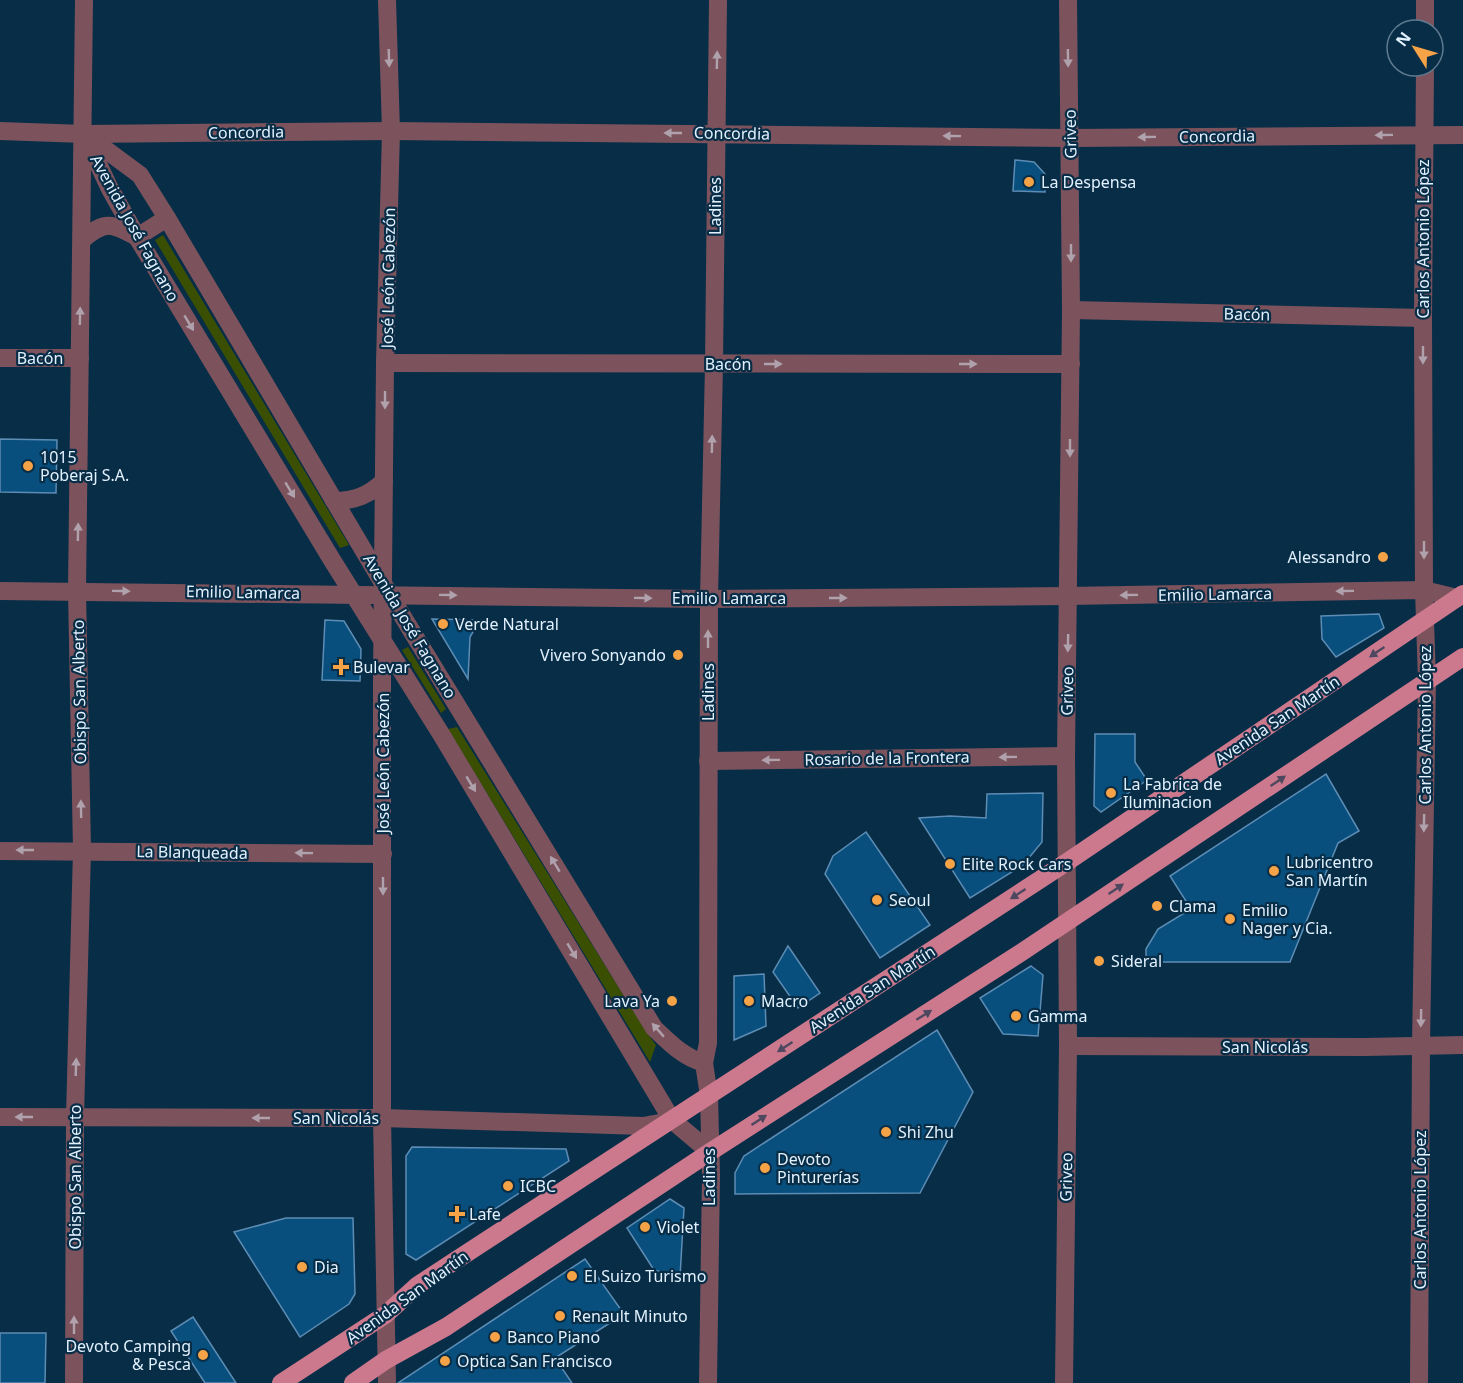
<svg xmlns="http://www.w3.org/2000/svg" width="1463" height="1383" font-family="'Noto Sans',sans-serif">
  <rect width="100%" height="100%" fill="#082d47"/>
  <g fill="#3b4f03">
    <path d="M 163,235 L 349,545 L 340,548 L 155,240 Z"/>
    <path d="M 408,647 L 446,709 L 441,713 L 402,650 Z"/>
    <path d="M 457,727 L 647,1033 L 656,1045 L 650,1062 L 448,729 Z"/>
  </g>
  <g fill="#084f7d" stroke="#5d8cb4" stroke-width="1.5">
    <path d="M 1015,160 L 1034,162 L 1045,174 L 1045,192 L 1013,191 Z"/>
    <path d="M 0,439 L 57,440 L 56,493 L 0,492 Z"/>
    <path d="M 1379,614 L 1384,628 L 1336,657 L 1322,639 L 1321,616 Z"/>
    <path d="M 432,619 L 480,620 L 470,637 L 468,679 Z"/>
    <path d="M 325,620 L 344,621 L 361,649 L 360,681 L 322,680 Z"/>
    <path d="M 1095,734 L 1135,734 L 1135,762 L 1147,780 L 1101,812 L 1094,806 Z"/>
    <path d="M 1326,774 L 1359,831 L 1338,843 L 1290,962 L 1146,962 L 1146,949 L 1158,929 L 1191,909 L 1170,876 Z"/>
    <path d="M 1043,793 L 1042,842 L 1023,865 L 970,898 L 919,818 L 950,816 L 986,818 L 987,794 Z"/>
    <path d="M 866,832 L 930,925 L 880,958 L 825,874 L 833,856 Z"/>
    <path d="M 788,946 L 820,993 L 798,1008 L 773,972 Z"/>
    <path d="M 1031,966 L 1043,975 L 1038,1036 L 1003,1034 L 980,998 Z"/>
    <path d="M 764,974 L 766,1026 L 734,1040 L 734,976 Z"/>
    <path d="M 937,1030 L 973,1092 L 920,1193 L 735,1194 L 735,1173 L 744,1156 Z"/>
    <path d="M 412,1147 L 566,1149 L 569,1161 L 416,1260 L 406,1254 L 406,1156 Z"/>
    <path d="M 670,1199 L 684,1208 L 680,1277 L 654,1270 L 627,1228 Z"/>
    <path d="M 286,1218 L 353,1218 L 355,1294 L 349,1304 L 300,1337 L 234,1232 Z"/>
    <path d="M 585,1259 L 624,1314 L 555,1358 L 572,1383 L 398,1383 Z"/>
    <path d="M 193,1317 L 236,1383 L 205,1383 L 171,1331 Z"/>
    <path d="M 0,1333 L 46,1333 L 45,1383 L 0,1383 Z"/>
  </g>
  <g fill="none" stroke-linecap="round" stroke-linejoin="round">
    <g stroke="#7c535c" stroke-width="18">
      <path d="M 1425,30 L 1425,0"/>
      <path d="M 0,131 L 84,134 L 391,131 L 1070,138 L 1463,135"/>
      <path d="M 86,135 L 140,175 L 167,218 L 403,617 L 654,1028 C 670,1043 683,1057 704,1063"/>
      <path d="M 86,138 L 109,187 L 137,237 L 332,560 L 441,734 L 672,1120 L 710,1152"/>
      <path d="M 137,237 L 167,218"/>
      <path d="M 82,240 C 105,220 112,223 137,237"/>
      <path d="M 1071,310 L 1423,318"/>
      <path d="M 0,358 L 80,358"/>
      <path d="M 385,363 L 1071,364"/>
      <path d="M 334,501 C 355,501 369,495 384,481"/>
      <path d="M 0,591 L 709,599 L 1068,596 L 1424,590 L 1457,598"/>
      <path d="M 708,761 L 1066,756"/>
      <path d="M 0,851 L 383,854"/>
      <path d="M 1068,1046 L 1365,1047 L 1463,1045"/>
      <path d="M 0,1117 L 382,1118 L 643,1126 L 670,1121"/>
      <path d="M 74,1383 L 75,1117 L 82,850 L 77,590 L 84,0"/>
      <path d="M 387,1383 L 382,1118 L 382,680 L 385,363 L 391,131 L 387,0"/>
      <path d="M 708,1383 L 711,1175 L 709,1096 L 704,1063 L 708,1043 L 709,599 L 714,364 L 718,0"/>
      <path d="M 1064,1383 L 1068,1046 L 1066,756 L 1071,310 L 1068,0"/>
      <path d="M 1419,1383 L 1421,1045 L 1427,681 L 1424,590 L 1423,318 L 1425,66"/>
    </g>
    <g stroke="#cd798d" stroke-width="18">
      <path d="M 281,1383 L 385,1315 L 418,1285 L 1067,862 L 1463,594"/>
      <path d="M 353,1383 L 386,1360 L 446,1327 L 710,1152 L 1022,952 L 1463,657"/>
    </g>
  </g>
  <defs><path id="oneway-solid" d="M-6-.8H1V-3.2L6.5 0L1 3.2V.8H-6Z" transform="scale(1.5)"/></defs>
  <g fill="#afa2ad">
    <use href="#oneway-solid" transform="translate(389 58) rotate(88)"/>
    <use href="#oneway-solid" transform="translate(1068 58) rotate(89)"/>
    <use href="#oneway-solid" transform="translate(717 60) rotate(-89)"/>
    <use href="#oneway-solid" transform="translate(673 133) rotate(-180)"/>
    <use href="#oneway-solid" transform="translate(1384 135) rotate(179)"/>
    <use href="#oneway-solid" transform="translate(952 136) rotate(-179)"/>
    <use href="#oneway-solid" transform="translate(1147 137) rotate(179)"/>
    <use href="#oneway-solid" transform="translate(1071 253) rotate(90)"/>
    <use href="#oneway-solid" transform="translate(80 316) rotate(-89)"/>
    <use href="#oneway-solid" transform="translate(189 323) rotate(59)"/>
    <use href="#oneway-solid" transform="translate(1423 355) rotate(90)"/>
    <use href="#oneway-solid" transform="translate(773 364)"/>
    <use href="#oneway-solid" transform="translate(968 364)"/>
    <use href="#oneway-solid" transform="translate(385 400) rotate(90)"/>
    <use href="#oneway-solid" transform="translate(712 444) rotate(-89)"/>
    <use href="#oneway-solid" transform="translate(1070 448) rotate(90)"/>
    <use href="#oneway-solid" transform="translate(290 490) rotate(59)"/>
    <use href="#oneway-solid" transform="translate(78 532) rotate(-89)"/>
    <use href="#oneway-solid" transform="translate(1424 550) rotate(90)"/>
    <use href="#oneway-solid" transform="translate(121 591) rotate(1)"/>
    <use href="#oneway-solid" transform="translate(1345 591) rotate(179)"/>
    <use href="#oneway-solid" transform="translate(448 595) rotate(1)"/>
    <use href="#oneway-solid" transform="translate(1129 595) rotate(179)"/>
    <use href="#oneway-solid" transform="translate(643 598) rotate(1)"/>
    <use href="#oneway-solid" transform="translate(838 598)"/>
    <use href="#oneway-solid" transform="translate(708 639) rotate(-90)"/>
    <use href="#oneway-solid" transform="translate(1068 643) rotate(91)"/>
    <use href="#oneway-solid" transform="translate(1008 757) rotate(179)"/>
    <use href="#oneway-solid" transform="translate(771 760) rotate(179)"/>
    <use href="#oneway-solid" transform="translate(471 784) rotate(59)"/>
    <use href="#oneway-solid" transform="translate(81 809) rotate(-91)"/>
    <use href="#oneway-solid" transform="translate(1424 823) rotate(91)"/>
    <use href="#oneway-solid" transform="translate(25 850) rotate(180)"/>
    <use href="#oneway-solid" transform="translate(304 853) rotate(-179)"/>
    <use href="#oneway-solid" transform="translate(555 864) rotate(-121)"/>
    <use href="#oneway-solid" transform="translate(383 886) rotate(90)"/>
    <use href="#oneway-solid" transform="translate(572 951) rotate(59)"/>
    <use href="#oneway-solid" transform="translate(1421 1018) rotate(91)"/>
    <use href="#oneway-solid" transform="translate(658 1030) rotate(-131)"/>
    <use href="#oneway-solid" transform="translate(76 1067) rotate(-88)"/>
    <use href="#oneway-solid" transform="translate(24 1117) rotate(180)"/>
    <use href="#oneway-solid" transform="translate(261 1118) rotate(-180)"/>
    <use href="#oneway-solid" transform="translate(74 1325) rotate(-90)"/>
  </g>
  <g fill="#4d4860">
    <use href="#oneway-solid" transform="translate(1377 652) rotate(146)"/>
    <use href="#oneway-solid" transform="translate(1278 781) rotate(-34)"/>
    <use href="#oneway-solid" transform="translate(1116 889) rotate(-34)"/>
    <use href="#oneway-solid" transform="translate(1018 894) rotate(147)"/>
    <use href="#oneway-solid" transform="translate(924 1015) rotate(-32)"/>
    <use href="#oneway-solid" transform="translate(785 1047) rotate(147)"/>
    <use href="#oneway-solid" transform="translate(759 1120) rotate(-33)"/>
  </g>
  <g fill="#f6a246" stroke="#082d47" stroke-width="2">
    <circle cx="1029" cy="182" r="6"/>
    <circle cx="28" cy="466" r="6"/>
    <circle cx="1383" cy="557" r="6"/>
    <circle cx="443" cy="624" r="6"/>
    <circle cx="678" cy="655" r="6"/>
    <path d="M338 658h6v6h6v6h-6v6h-6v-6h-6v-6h6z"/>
    <circle cx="1111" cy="793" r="6"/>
    <circle cx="950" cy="864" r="6"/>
    <circle cx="1274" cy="871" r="6"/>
    <circle cx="877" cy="900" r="6"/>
    <circle cx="1157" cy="906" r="6"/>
    <circle cx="1230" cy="919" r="6"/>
    <circle cx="1099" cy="961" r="6"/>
    <circle cx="672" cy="1001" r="6"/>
    <circle cx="749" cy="1001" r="6"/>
    <circle cx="1016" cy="1016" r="6"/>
    <circle cx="886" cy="1132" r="6"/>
    <circle cx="765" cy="1168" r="6"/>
    <circle cx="508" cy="1186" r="6"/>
    <path d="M454 1205h6v6h6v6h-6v6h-6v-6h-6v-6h6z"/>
    <circle cx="645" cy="1227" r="6"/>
    <circle cx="302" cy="1267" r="6"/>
    <circle cx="572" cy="1276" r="6"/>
    <circle cx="560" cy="1316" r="6"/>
    <circle cx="495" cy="1337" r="6"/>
    <circle cx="203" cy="1355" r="6"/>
    <circle cx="445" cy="1361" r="6"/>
  </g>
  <g text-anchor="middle" stroke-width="4.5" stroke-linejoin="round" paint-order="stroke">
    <g font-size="16" fill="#e2f1fe" stroke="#082d47">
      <text transform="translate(246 132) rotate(-1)" y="6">Concordia</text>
      <text transform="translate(732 133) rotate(1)" y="6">Concordia</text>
      <text transform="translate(1070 134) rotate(-91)" y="6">Griveo</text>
      <text transform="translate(1217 136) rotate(-1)" y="6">Concordia</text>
      <text transform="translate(715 206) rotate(-90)" y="6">Ladines</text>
      <text transform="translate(135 228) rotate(61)" y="6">Avenida José Fagnano</text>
      <text transform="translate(1423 239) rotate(-90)" y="6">Carlos Antonio López</text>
      <text transform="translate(388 278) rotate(-89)" y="6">José León Cabezón</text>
      <text transform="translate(1247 314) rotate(1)" y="6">Bacón</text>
      <text x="40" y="364">Bacón</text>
      <text x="728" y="370">Bacón</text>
      <text transform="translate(243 592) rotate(1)" y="6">Emilio Lamarca</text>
      <text transform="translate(1215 594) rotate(-1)" y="6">Emilio Lamarca</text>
      <text x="729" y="604">Emilio Lamarca</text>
      <text transform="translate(410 626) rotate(59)" y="6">Avenida José Fagnano</text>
      <text transform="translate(1067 691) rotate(-89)" y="6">Griveo</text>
      <text transform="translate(79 692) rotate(-91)" y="6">Obispo San Alberto</text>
      <text transform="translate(708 692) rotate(-90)" y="6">Ladines</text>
      <text transform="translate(1277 720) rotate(-34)" y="6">Avenida San Martín</text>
      <text transform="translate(1425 725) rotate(-90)" y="6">Carlos Antonio López</text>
      <text transform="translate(887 758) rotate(-1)" y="6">Rosario de la Frontera</text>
      <text transform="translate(383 763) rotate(-90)" y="6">José León Cabezón</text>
      <text transform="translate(192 852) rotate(1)" y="6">La Blanqueada</text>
      <text transform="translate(872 989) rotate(-33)" y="6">Avenida San Martín</text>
      <text x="1265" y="1053">San Nicolás</text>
      <text x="336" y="1124">San Nicolás</text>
      <text transform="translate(75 1177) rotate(-90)" y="6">Obispo San Alberto</text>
      <text transform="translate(709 1177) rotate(-90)" y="6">Ladines</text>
      <text transform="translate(1066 1177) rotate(-89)" y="6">Griveo</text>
      <text transform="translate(1420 1210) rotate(-90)" y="6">Carlos Antonio López</text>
      <text transform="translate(407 1297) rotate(-36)" y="6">Avenida San Martín</text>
    </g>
    <g font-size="16" fill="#e2f1fe" stroke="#082d47" text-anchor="start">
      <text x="1041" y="188">La Despensa</text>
      <text x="40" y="463">1015<tspan x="40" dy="18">Poberaj S.A.</tspan></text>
      <text x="1371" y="563" text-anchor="end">Alessandro</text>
      <text x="455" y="630">Verde Natural</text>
      <text x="666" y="661" text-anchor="end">Vivero Sonyando</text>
      <text x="353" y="673">Bulevar</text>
      <text x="1123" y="790">La Fabrica de<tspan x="1123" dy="18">Iluminacion</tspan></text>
      <text x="1286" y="868">Lubricentro<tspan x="1286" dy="18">San Martín</tspan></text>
      <text x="962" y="870">Elite Rock Cars</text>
      <text x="889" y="906">Seoul</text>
      <text x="1169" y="912">Clama</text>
      <text x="1242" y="916">Emilio<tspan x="1242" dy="18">Nager y Cia.</tspan></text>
      <text x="1111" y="967">Sideral</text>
      <text x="660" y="1007" text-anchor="end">Lava Ya</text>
      <text x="761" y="1007">Macro</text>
      <text x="1028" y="1022">Gamma</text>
      <text x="898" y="1138">Shi Zhu</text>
      <text x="777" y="1165">Devoto<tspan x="777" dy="18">Pinturerías</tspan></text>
      <text x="520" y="1192">ICBC</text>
      <text x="469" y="1220">Lafe</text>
      <text x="657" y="1233">Violet</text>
      <text x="314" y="1273">Dia</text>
      <text x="584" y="1282">El Suizo Turismo</text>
      <text x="572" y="1322">Renault Minuto</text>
      <text x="507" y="1343">Banco Piano</text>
      <text x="191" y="1352" text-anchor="end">Devoto Camping<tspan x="191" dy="18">&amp; Pesca</tspan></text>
      <text x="457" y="1367">Optica San Francisco</text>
    </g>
  </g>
  <g transform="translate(1415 48) rotate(307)"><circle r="28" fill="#082d47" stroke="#5f7b90" stroke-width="1.5"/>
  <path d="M0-4.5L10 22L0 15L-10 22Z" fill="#f6a246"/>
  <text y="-9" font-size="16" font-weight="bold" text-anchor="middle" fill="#e2f1fe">N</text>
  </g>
</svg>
